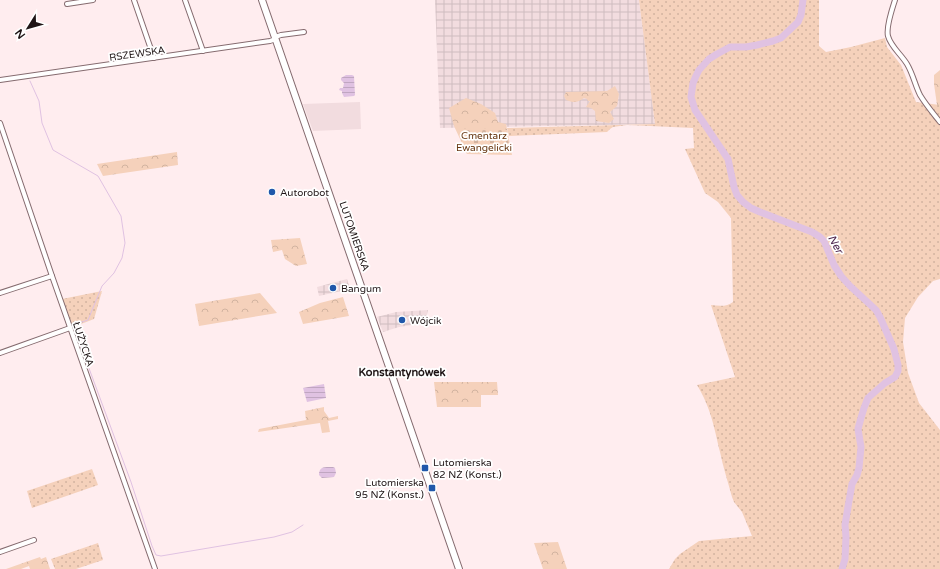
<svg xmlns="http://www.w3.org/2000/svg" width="940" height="569" font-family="'Varela Round',sans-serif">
  <defs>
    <pattern id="industrial-grid" width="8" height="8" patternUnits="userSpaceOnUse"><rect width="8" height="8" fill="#f2dcdf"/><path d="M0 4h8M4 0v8" fill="none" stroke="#cfbcbf"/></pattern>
    <pattern id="grass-dots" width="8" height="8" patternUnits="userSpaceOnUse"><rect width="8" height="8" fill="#f5d1bb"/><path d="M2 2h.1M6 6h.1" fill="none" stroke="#d2b3a0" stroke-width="1.8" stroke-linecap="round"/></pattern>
    <pattern id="forest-crowns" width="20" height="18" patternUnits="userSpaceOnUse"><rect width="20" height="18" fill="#f5d1bb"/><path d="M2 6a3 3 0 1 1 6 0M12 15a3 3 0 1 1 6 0" fill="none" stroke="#d2b3a0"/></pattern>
    <pattern id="cemetery-stones" width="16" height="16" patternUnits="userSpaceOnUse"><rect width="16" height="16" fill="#f5d1bb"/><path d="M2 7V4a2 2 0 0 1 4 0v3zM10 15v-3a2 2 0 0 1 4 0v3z" fill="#d2b3a0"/></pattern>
    <pattern id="water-rules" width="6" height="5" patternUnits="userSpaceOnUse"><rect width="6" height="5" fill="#e0c2e2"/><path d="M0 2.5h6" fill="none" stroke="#c0a6c1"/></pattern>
  </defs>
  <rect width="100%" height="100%" fill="#ffedef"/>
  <path fill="#f2dcdf" d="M 360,102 L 361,129 L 313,131 L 303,104 Z"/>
  <g fill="url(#industrial-grid)">
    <path d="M 435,0 L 639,0 L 655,124 L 440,128 Z"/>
    <path d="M 347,279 L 350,289 L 319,296 L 317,287 Z"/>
    <path d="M 428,310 L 425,323 L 399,327 L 383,332 L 377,317 L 396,312 Z"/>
  </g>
  <g fill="url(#grass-dots)">
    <path d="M 639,0 L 819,0 L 819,46 L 826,52 L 851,47 L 885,38 L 887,47 L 901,65 L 916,102 L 940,105 L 940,279 L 933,281 L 918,297 L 905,318 L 903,342 L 908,373 L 919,403 L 940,430 L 940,569 L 669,569 L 675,559 L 680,554 L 699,541 L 752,536 L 742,512 L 734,502 L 732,497 C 728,482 723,467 720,452 C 714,427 711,408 697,385 L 735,377 L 711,305 C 719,306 727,307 733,302 L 731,218 L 718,202 L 705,193 L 685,149 L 694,148 L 693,128 L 650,126 L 627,125 L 613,127 L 610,129 L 607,132 L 509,136 L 507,128 L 655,124 Z"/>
    <path d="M 102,291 L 94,319 L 76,326 L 81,342 L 77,342 L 62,299 Z"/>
    <path d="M 92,469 L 98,485 L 32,508 L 27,491 Z"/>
    <path d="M 98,543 L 103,560 L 76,569 L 55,569 L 51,559 Z"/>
  </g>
  <g fill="url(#forest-crowns)">
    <path d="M 940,70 L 940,105 L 937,105 L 934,84 L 934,75 Z"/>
    <path d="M 615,86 L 619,94 L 617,106 L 610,112 L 614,119 L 609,123 L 596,121 L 595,111 L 591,108 L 586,107 L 590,101 L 588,101 L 587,99 L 584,98 C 577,103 574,103 566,100 L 564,96 L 566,92 L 607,91 Z"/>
    <path d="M 466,98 L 481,104 L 495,113 L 498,122 L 506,124 L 512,155 L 467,154 L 454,126 L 449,108 Z"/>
    <path d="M 177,152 L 178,165 L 103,176 L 97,164 Z"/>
    <path d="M 300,238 L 307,264 L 296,266 L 285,259 L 282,250 L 273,252 L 271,240 Z"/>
    <path d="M 260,293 L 277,313 L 199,326 L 195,304 Z"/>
    <path d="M 343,297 L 349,316 L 303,324 L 299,312 L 320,303 Z"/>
    <path d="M 434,382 L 497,382 L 498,395 L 481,395 L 481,407 L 437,407 Z"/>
    <path d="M 324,407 L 324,411 L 329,418 L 338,416 L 338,419 L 328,421 L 330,432 L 322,433 L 320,423 L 258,432 L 259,429 L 306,420 L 305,411 Z"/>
    <path d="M 558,542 L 567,569 L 543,569 L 534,543 Z"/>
    <path d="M 40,557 L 41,559 L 46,557 L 50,569 L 30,569 L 29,566 L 21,569 L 6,569 Z"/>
  </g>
  <path fill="url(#cemetery-stones)" d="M 505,128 L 511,153 L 467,154 L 457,129 Z"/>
  <g fill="url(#water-rules)">
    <path d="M 346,75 L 352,75 L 354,76 L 355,95 L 354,96 L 344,97 L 342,93 L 342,91 L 339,90 L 340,88 L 343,88 L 344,83 L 341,80 L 341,78 Z"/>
    <path d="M 324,384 L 326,398 L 307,402 L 303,388 Z"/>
    <path d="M 333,467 L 335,468 L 336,473 L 334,477 L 322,478 L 319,475 C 319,466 325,467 333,467 Z"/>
  </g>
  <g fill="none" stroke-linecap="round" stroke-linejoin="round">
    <path stroke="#e0c2e2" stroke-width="1" d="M 30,81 L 39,101 L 42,123 L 53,150 L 98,176 L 121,216 L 125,243 L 122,258 L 114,273 L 102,286 L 88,320 L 73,325 L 131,482 L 152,546 L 156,555 L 161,556 L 274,537 L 292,532 L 303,525"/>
    <path stroke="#e0c2e2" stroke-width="7" d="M 803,0 L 801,15 L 798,22 L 781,38 L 773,41 L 757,45 L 746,47 L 730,47 L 717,54 L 709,59 L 699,70 L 696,76 L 693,83 L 691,97 L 695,110 L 728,159 L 734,187 L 737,195 L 743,202 L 751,208 L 760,212 L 812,232 L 820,237 L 824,241 L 834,265 L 841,276 L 850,286 L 876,310 L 880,317 L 894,349 L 898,365 L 898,371 L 895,377 L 885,383 L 868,398 L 864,408 L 861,418 L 858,429 L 861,447 L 859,468 L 857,475 L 852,484 L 849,501 L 845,525 L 846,537 L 845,559 L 842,569"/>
    <g stroke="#856b6f" stroke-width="6">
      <g id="minor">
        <path d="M 134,0 L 154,58"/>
        <path d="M 185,0 L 203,51"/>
        <path d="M 895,0 C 892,9 886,28 888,36 C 891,47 901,54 907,64 C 913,74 915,85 920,95 C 926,105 933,113 940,122"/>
        <path d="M 67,4 L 93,0"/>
        <path d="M 275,37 L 281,35 L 304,32"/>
        <path d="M 0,80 L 270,41 L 276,39"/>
        <path d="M 0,123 L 52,276 L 155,569"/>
        <path d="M 0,293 L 52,276"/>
        <path d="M 0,353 L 70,328"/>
        <path d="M 0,552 L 34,540"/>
      </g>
    </g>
    <g stroke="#856b6f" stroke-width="8">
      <path id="secondary" d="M 262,0 L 459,569"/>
    </g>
    <use href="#minor" stroke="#fff" stroke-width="4"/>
    <use href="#secondary" stroke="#fff" stroke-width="6"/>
  </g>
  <g fill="#2058aa" stroke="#fff" stroke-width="1.5">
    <circle cx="272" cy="192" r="4"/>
    <circle cx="333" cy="288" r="4"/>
    <circle cx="402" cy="320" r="4"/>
    <rect x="421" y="464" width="8" height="8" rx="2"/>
    <rect x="428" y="484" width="8" height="8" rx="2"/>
  </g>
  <g text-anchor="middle" stroke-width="3.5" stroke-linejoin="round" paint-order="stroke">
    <g font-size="10" fill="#1f1516" stroke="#fff">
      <text transform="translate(137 53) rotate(-8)" y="4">RSZEWSKA</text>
      <text transform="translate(355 236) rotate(71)" y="4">LUTOMIERSKA</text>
      <text transform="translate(84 344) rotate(71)" y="4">ŁUŻYCKA</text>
    </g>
    <g font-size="10" fill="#663510" stroke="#fff">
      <text x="484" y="139">Cmentarz<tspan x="484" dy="12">Ewangelicki</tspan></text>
    </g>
    <g font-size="10" fill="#1f1516" stroke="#fff" text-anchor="start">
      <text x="280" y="196">Autorobot</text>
      <text x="341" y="292">Bangum</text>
      <text x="410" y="324">Wójcik</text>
      <text x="433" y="466">Lutomierska<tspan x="433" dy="12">82 NŻ (Konst.)</tspan></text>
      <text x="424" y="486" text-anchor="end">Lutomierska<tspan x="424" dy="12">95 NŻ (Konst.)</tspan></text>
    </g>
    <g font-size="11" font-style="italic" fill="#4d264f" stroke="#fff">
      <text transform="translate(836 244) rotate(61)" y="4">Ner</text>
    </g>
    <g font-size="11" font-weight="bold" fill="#1f1516" stroke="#fff">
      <text x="402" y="376">Konstantynówek</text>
    </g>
  </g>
  <g transform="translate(28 28) rotate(233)" stroke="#ffffff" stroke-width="3" paint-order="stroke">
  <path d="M0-3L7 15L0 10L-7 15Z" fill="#1f1516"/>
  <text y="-6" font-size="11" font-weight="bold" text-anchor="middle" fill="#1f1516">N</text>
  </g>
</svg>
